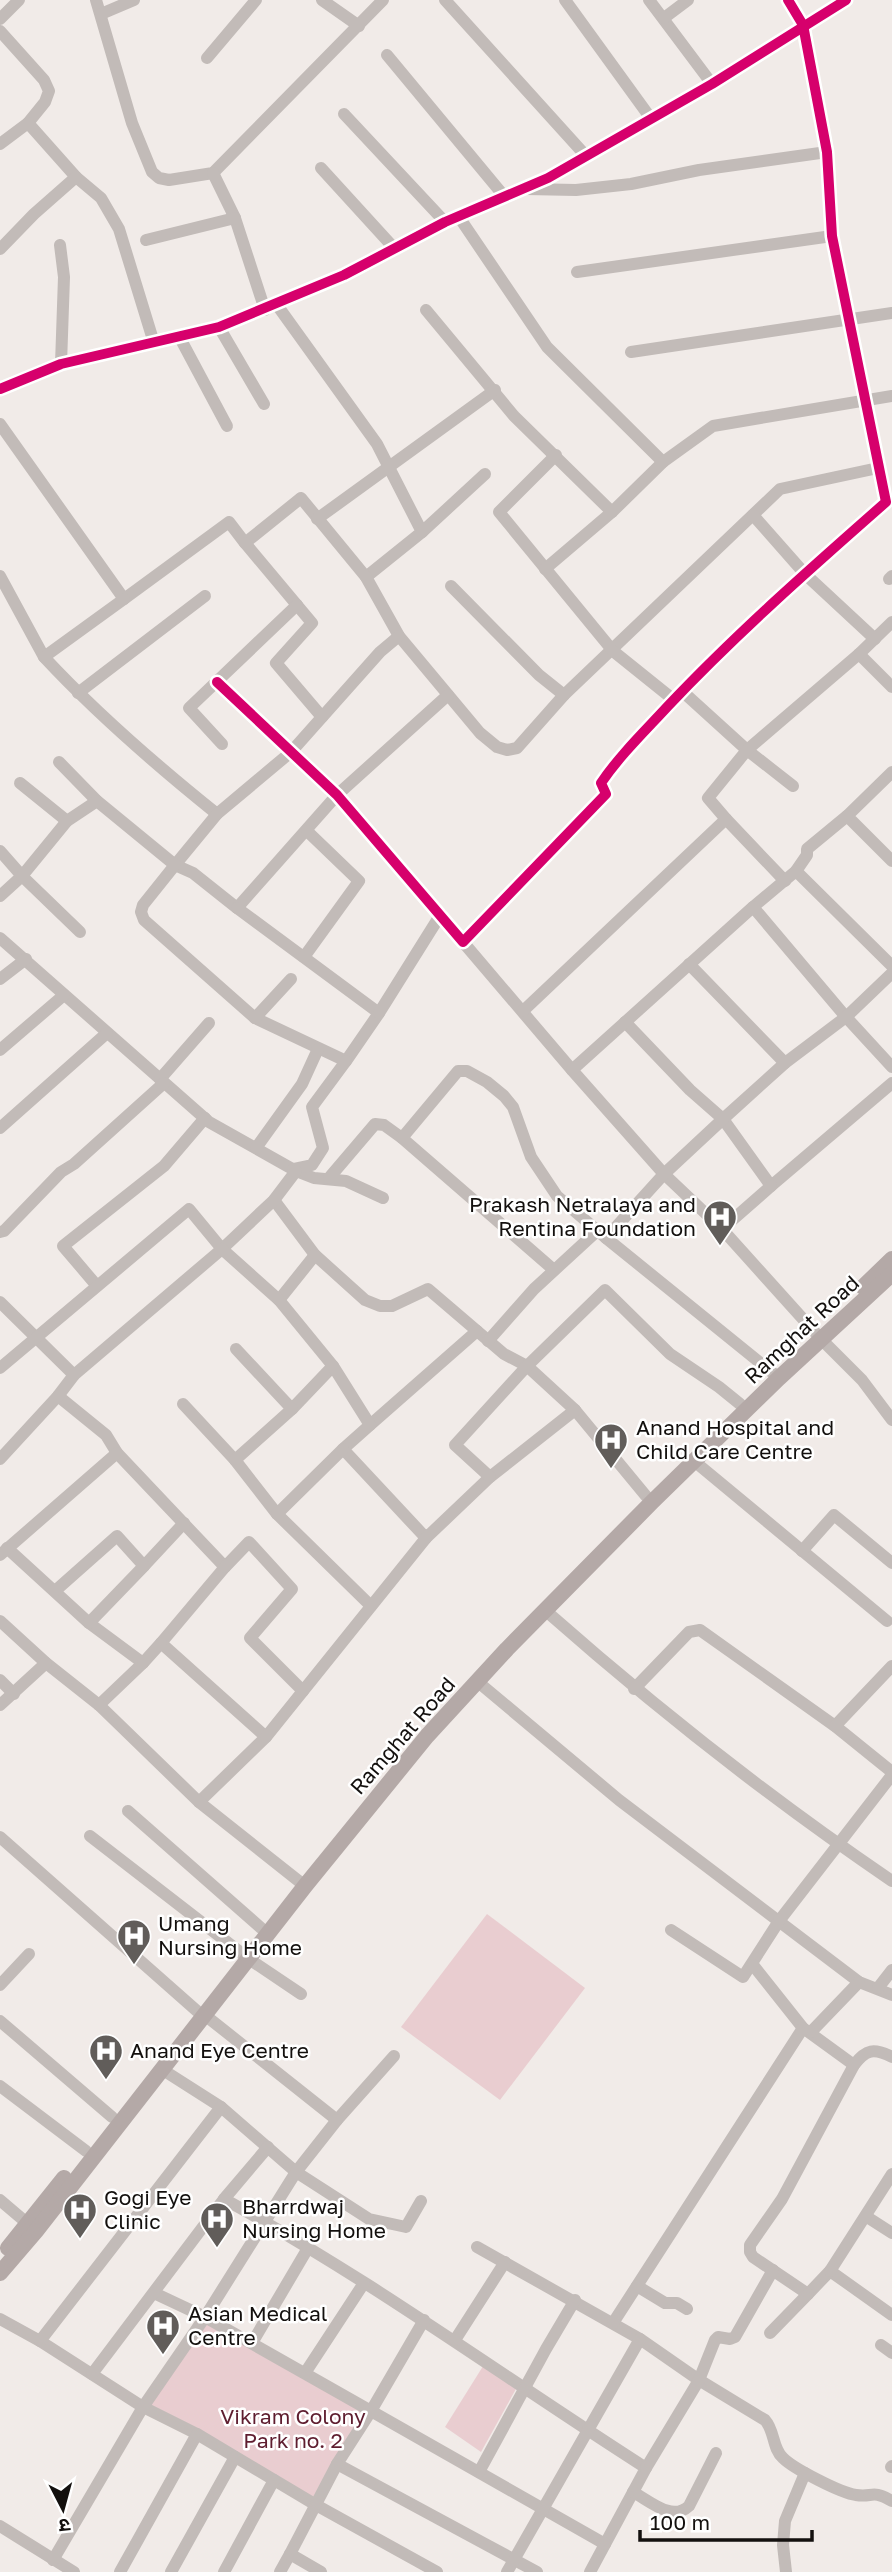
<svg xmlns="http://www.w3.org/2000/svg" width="892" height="2572" font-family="'Golos Text','Noto Sans Devanagari',sans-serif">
  <rect width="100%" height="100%" fill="#f1ebe8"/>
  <g fill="#e9cdd0">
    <path d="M 487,1914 L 585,1988 L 500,2100 L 401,2027 Z"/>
    <path d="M 205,2317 L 363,2406 L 342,2456 L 316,2505 L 147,2409 Z"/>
    <path d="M 485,2363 L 517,2387 L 481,2452 L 445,2427 Z"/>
  </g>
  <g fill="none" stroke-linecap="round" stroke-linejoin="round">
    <g stroke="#c2bbb8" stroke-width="12">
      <path d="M 96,0 L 132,123 L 152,172 L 159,178 L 169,180 L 213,173 L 383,0"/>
      <path d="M 322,0 L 359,26"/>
      <path d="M 445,0 L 586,156"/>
      <path d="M 565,0 L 652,120"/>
      <path d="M 649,0 L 712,84"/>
      <path d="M 101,14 L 134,0"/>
      <path d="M 664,18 L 688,0"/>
      <path d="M 0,19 L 19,0"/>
      <path d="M 0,31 L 44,80 L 49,91 L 45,102 L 28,123"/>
      <path d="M 387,55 L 504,196"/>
      <path d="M 207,58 L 256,0"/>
      <path d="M 344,114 L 445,222"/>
      <path d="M 0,144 L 28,123 L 76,177 L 101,198 L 119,229 L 154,343"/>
      <path d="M 321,168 L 394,248"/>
      <path d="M 213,173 L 235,218 L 265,310"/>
      <path d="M 526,189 L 576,190 L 631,184 L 699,170 L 827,152"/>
      <path d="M 459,217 L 547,347 L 663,462"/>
      <path d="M 146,240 L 235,218"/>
      <path d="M 60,245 L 64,277 L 61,364"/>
      <path d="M 0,249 L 34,214 L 76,177"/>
      <path d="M 577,272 L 832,236"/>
      <path d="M 277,305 L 377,444 L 422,532 L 366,577"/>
      <path d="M 426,310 L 514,416 L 612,512"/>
      <path d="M 219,327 L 264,404"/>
      <path d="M 180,338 L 227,426"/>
      <path d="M 631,352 L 892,313"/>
      <path d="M 0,389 L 61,364 L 219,327 L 344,275 L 445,222 L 548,178 L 712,84 L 846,0"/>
      <path d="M 0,424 L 124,599 L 229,522 L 245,543 L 301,498 L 366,577 L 399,636 L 480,733 L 497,747 L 507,750 L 517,748 L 564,695 L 780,489 L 878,468"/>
      <path d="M 556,455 L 499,512 L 613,651 L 674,700"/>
      <path d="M 753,515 L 805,574 L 875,639"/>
      <path d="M 317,519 L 495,390"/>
      <path d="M 422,532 L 485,474"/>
      <path d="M 245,543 L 312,623 L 276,663 L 322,717"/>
      <path d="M 545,569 L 612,512 L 663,462 L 713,426 L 892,396"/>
      <path d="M 0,576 L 44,657"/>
      <path d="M 889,579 L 892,576"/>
      <path d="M 451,586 L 539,675 L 564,695"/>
      <path d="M 124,599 L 44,657 C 97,714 156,765 217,814"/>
      <path d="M 399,636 L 380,652 L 291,752 L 217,814 L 175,865 L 193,873 L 237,908 L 337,795 L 448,695"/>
      <path d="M 859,654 L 892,687"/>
      <path d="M 217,682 L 337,795 L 463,942 L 606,794 L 601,783 C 620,755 645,731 668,706 C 736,634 811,568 886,502 L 832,236 L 827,152 L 803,25 L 788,0"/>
      <path d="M 682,691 L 747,750 L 793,786"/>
      <path d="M 78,693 L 205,596"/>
      <path d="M 222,744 L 189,708 L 297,605"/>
      <path d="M 59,762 L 97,801 L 175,865 L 143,905 L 141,912 L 144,920 L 255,1018 L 346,1061 L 379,1013 L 237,908"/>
      <path d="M 892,772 L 847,816 L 892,861"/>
      <path d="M 20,783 L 67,821"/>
      <path d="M 726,819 L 785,881"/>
      <path d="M 0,851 L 22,876 L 0,896"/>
      <path d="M 796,871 L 807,855 L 807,849 L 847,816"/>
      <path d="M 753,907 L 796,871 L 892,966"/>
      <path d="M 80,932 L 22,876 L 67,821 L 97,801"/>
      <path d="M 0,938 L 209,1122 L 296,1171 L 314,1178 L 346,1181 L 383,1198"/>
      <path d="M 463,942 L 572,1070 L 664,1174 L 722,1229 L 821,1339 L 862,1380 L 892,1420"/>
      <path d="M 304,957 L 359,881 L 307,831"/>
      <path d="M 689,964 L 785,1063"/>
      <path d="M 0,979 L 26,959"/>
      <path d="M 523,1011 L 726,819 L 708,798 L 747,750 L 859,654 L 892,622"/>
      <path d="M 379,1013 L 441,914"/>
      <path d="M 255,1018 L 291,979"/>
      <path d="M 625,1022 L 690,1090 L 723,1119 L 771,1186 L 892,1083"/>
      <path d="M 0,1050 L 64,995"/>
      <path d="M 572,1070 L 753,907 L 846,1017 L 892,1067"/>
      <path d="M 160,1079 L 209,1023"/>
      <path d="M 0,1128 L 107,1033"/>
      <path d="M 256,1148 L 302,1084 L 318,1049"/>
      <path d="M 293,1169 L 312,1165 L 323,1148 L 312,1107 L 346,1061"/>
      <path d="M 329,1178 L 375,1124 L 384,1125 L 402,1138"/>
      <path d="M 274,1200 L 315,1255 L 365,1300 L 380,1306 L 392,1306 L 428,1289 L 504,1354 L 527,1366 L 575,1410 L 646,1496"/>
      <path d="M 722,1229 L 771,1186"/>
      <path d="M 0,1232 L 4,1231 L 61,1172 L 74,1164 L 164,1083"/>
      <path d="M 606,1238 L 664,1174 L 723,1119 L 785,1063 L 846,1017 L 892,973"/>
      <path d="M 554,1270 L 402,1138 L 458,1071 L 467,1071 L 487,1082 L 504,1096 L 513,1107 L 531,1157 L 557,1196 L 606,1238 L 779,1378"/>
      <path d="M 97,1286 L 63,1246 L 164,1166 L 205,1118"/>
      <path d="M 279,1300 L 315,1255"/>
      <path d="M 0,1302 L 74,1375"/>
      <path d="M 488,1341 L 534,1289 L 597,1231"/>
      <path d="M 0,1368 L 189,1209 L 222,1249 L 274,1200 L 296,1171"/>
      <path d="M 58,1396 L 106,1435 L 117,1453 L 225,1567 L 161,1643 L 266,1737 L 199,1802"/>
      <path d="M 183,1404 L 235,1460 L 277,1514 L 371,1606"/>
      <path d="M 292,1409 L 333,1366"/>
      <path d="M 370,1425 L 477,1331"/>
      <path d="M 0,1459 L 58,1396 L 74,1375 L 222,1249 L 279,1300 L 333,1366 L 370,1425 L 343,1449 L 426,1538 L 490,1477 L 575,1410"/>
      <path d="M 235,1460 L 292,1409 L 236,1349"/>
      <path d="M 694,1461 L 887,1621"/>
      <path d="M 490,1477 L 455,1445 L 527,1366 L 605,1290 L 670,1354 L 719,1387 L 740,1404"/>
      <path d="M 277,1514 L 343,1449"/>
      <path d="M 7,1548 L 89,1623 L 143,1663 L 99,1705"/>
      <path d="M 802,1551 L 834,1515 L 892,1563"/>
      <path d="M 0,1555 L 117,1453"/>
      <path d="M 144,1566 L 184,1523"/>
      <path d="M 225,1567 L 249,1542 L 292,1589 L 250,1638 L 303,1691"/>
      <path d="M 55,1591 L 117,1536 L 144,1566 L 89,1623"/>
      <path d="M 546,1611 C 656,1708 771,1799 892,1881"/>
      <path d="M 0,1621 L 46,1663 L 99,1705 L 199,1802 L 305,1886"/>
      <path d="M 143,1663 L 161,1643"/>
      <path d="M 0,1680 L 14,1694"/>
      <path d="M 478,1682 L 619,1800 L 859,1982 L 892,1995"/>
      <path d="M 634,1689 L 689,1632 L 700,1630 L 835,1726 L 892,1772"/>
      <path d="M 0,1705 L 46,1663"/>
      <path d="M 835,1726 L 892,1666"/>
      <path d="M 266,1737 L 426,1538"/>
      <path d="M 128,1811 L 261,1928"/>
      <path d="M 90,1836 L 249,1959 L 301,1994"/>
      <path d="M 0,1837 L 197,2011"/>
      <path d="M 671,1930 L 743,1977 L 779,1921 L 892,1775"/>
      <path d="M 753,1965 L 803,2028 L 854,2065"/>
      <path d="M 0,1985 L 29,1954"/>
      <path d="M 878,1988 L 892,1970"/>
      <path d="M 206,2016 L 337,2120 L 394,2056"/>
      <path d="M 0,2021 L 112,2117"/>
      <path d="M 811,2032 L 859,1982"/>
      <path d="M 892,2057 C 874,2048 866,2049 854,2065 L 782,2199 L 750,2245 L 750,2252 L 753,2257 L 808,2294 L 830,2271 L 892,2315"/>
      <path d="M 163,2070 L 221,2107 L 296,2172 L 369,2219 L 406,2227 L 421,2201"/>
      <path d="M 0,2086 L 86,2151"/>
      <path d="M 224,2199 C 370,2279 505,2378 646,2468 L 590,2572"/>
      <path d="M 0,2200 L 34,2229"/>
      <path d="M 867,2217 L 892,2233"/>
      <path d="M 477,2247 L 640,2339 L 699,2380 L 765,2420 C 775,2431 772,2448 783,2458 C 794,2469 841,2493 856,2495 C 873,2498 871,2489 892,2501"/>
      <path d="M 830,2271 L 892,2174"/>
      <path d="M 637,2286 L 665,2303 L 677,2303 L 687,2309"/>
      <path d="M 154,2293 L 205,2317 L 371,2411 L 337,2464 L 537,2572"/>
      <path d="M 0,2319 L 40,2341 L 143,2407 L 197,2434 L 316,2505 L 437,2572"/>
      <path d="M 424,2320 L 371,2411 L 605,2544"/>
      <path d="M 613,2323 L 803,2028"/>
      <path d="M 770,2333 L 808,2294"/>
      <path d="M 455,2340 L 505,2262"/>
      <path d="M 40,2341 L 221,2107"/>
      <path d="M 252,2343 L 308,2248"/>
      <path d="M 881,2345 L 892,2353"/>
      <path d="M 305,2373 L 364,2283"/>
      <path d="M 92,2374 L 224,2199 L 268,2147"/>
      <path d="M 891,2467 L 892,2466"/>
      <path d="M 646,2468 L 699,2380 L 715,2340 L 718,2337 L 730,2339 L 735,2337 L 773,2270"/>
      <path d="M 479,2472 L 546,2349 L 575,2300"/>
      <path d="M 633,2492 C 650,2501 672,2522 689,2506 L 716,2453"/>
      <path d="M 0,2526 L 74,2572"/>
      <path d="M 53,2560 L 143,2407 L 205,2317 L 296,2172 L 337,2120"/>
      <path d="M 120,2572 L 197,2434"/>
      <path d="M 171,2572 L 235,2457"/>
      <path d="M 224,2572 L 274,2480"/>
      <path d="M 280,2572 L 290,2554"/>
      <path d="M 321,2572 L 290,2554 L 337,2464"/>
      <path d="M 507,2572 L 640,2339"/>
      <path d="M 786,2572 L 783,2545 L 785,2521 L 805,2473"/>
    </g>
    <g stroke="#b4a9a7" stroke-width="16">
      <path d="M 863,1287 L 892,1259"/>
      <path d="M 8,2248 L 64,2178"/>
      <path d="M 0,2273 L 36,2231 L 305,1886 L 427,1736 L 507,1649 L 652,1502 L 779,1378 L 892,1274"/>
    </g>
    <g stroke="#fff" stroke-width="15">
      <g id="cycleway">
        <path d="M 0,389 L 61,364 L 219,327 L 344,275 L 445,222 L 548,178 L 712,84 L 846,0"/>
        <path d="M 217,682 L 337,795 L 463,942 L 606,794 L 601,783 C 620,755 645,731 668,706 C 736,634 811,568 886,502 L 832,236 L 827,152 L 803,25 L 788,0"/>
      </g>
    </g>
    <use href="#cycleway" stroke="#d6006c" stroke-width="10"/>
  </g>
  <defs>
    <g id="hospital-pin" transform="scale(1.75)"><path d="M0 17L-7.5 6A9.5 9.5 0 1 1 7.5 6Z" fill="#615d5a" stroke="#fff"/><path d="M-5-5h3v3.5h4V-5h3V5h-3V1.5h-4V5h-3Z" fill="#fff"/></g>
  </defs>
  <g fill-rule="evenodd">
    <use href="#hospital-pin" x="720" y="1217"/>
    <use href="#hospital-pin" x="611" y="1440"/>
    <use href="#hospital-pin" x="134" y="1936"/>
    <use href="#hospital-pin" x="106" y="2051"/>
    <use href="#hospital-pin" x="80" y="2210"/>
    <use href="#hospital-pin" x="217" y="2219"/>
    <use href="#hospital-pin" x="163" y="2326"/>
  </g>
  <g text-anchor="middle" stroke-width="5" stroke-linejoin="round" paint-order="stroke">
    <g font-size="21" fill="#13100e" stroke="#fff" text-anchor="start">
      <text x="696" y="1212" text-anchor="end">Prakash Netralaya and<tspan x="696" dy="24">Rentina Foundation</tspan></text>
      <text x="636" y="1435">Anand Hospital and<tspan x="636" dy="24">Child Care Centre</tspan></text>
      <text x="158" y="1931">Umang<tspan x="158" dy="24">Nursing Home</tspan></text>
      <text x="130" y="2058">Anand Eye Centre</text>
      <text x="104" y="2205">Gogi Eye<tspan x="104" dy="24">Clinic</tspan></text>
      <text x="242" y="2214">Bharrdwaj<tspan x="242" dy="24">Nursing Home</tspan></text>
      <text x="188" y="2321">Asian Medical<tspan x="188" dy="24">Centre</tspan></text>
    </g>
    <g font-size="21" fill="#13100e" stroke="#fff">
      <text transform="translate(802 1330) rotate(-43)" y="7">Ramghat Road</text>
      <text transform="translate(403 1736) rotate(-49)" y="7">Ramghat Road</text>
    </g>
    <g font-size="21" fill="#5e1d2f" stroke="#fff">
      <text x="293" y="2424">Vikram Colony<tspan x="293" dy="24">Park no. 2</tspan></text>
    </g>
  </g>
  <g transform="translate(63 2509) rotate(174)" stroke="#ffffff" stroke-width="5" paint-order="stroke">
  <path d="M0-5L12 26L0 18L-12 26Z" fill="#13100e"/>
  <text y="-10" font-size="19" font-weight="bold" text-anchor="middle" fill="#13100e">उ</text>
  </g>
  <path d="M640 2530v10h172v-10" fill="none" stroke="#13100e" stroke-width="3.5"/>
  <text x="650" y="2530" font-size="21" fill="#13100e" stroke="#ffffff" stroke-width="5" paint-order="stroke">100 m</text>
</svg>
